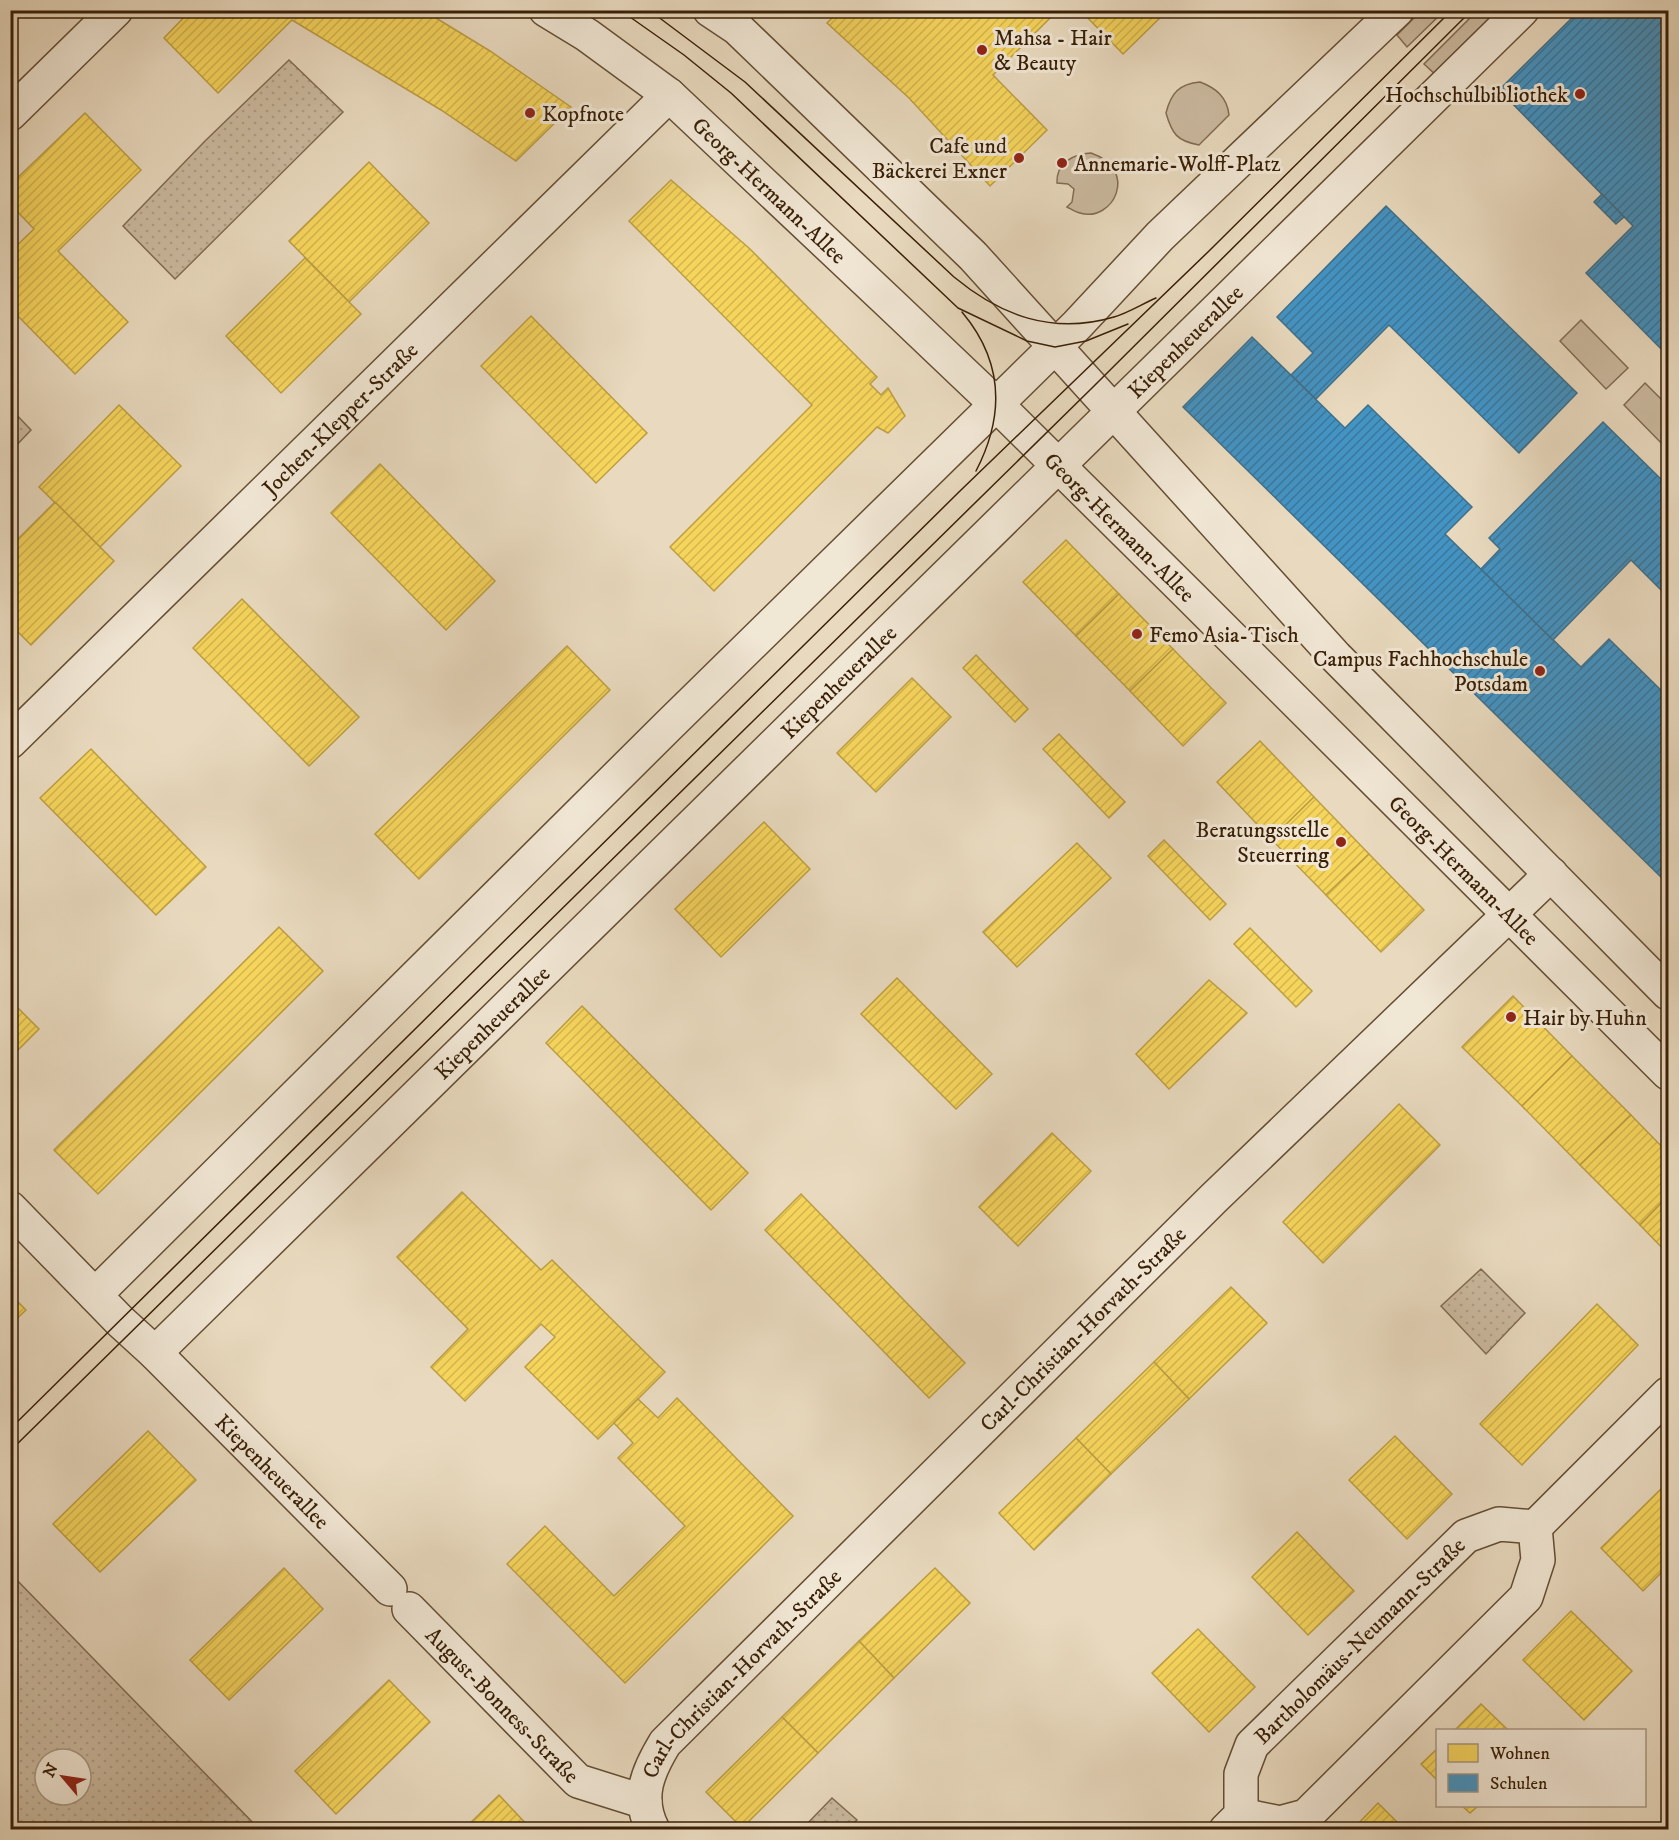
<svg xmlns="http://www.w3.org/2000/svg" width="1679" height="1840" font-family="'IM FELL DW Pica',serif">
  <defs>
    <pattern id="park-dots" width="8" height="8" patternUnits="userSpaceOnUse" patternTransform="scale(1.5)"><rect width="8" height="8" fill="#cbbaa0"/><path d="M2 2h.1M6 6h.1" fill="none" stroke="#af9f88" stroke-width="1.8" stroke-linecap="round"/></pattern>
    <pattern id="homes-hatch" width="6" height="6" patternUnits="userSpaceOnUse" patternTransform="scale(1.5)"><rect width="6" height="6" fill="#f6d55c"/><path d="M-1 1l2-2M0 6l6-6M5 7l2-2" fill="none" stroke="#d4b64e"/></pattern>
    <pattern id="schools-hatch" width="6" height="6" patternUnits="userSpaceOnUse" patternTransform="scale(1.5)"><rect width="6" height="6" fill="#4393c3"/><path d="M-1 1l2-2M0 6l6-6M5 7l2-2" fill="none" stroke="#39779c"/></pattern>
  </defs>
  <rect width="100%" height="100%" fill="#e9dabf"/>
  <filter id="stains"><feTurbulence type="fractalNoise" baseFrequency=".00333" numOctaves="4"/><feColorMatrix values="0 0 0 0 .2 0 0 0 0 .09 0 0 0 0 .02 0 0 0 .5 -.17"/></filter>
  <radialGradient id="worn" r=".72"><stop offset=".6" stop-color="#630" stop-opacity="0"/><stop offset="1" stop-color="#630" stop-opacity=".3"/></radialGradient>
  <g fill="#cbbaa0" stroke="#826c53" stroke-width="1.5">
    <path d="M 1421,11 L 1444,11 L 1407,47 L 1397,35 Z"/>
    <path d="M 1477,11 L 1505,11 L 1438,77 L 1424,64 Z"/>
    <path d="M 1200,82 C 1216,88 1227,97 1229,115 L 1199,145 C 1177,141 1172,134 1166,113 C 1171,93 1179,84 1200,82 Z"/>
    <path d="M 1091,153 C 1140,170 1113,223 1080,213 C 1076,212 1071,209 1067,207 L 1072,202 L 1074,189 L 1068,184 L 1057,183 C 1056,163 1073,154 1091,153 Z"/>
    <path d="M 1581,320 L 1628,368 L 1606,389 L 1560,341 Z"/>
    <path d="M 1645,383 L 1668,406 L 1668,450 L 1624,405 Z"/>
  </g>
  <g fill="url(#park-dots)" stroke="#826c53" stroke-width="1.5" fill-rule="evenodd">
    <path d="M 289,60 L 343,112 L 175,279 L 123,226 L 205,141 Z"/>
    <path d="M 11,409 L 31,430 L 11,451 L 10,451 Z"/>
    <path d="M 1481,1269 L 1525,1313 L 1486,1354 L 1441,1306 Z"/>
    <path d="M 11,1574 L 259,1829 L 11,1829 ZM 45,1759 L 81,1759 L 81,1795 L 45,1795 Z"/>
    <path d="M 832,1798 L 857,1820 L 846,1829 L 814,1829 L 807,1824 Z"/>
  </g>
  <g fill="url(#homes-hatch)" stroke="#bd9e42" stroke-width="1.5">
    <path d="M 191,10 L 423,10 L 490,51 L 571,107 L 516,161 L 441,110 L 292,20 L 218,93 L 164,38 Z"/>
    <path d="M 840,10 L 1058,10 L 993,75 L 1047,130 L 990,186 L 909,98 L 827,23 Z"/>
    <path d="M 1080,10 L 1168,10 L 1123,54 Z"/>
    <path d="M 85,113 L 141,170 L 58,251 L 128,322 L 75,374 L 10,308 L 10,252 L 34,229 L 10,204 L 10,185 Z"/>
    <path d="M 369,162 L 429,223 L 349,302 L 289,241 Z"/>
    <path d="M 671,180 L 750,249 L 877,377 L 870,384 L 881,395 L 888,388 L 905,416 L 888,433 L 877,427 L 714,591 L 670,547 L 812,405 L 629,221 Z"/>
    <path d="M 305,258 L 361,314 L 281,393 L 226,336 Z"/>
    <path d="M 531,316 L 647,433 L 596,483 L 481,366 Z"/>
    <path d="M 119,405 L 181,466 L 100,547 L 39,487 Z"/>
    <path d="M 380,464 L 495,581 L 446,630 L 331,513 Z"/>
    <path d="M 55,502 L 114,561 L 31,645 L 10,624 L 10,547 Z"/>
    <path d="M 1066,540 L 1119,594 L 1076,636 L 1023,582 Z"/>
    <path d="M 1119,594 L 1173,649 L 1130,691 L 1076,636 Z"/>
    <path d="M 242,599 L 359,717 L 309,766 L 193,648 Z"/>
    <path d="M 567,646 L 610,690 L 419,879 L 375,834 Z"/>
    <path d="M 1173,649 L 1226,703 L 1183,746 L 1130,691 Z"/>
    <path d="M 976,655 L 1028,709 L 1015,722 L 963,668 Z"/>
    <path d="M 912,678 L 951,717 L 876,792 L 837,753 Z"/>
    <path d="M 1059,734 L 1125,802 L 1109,818 L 1043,749 Z"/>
    <path d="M 1260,741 L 1314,797 L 1271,839 L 1217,782 Z"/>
    <path d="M 91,749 L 206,867 L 156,915 L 40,798 Z"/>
    <path d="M 1314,797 L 1369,854 L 1326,895 L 1271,839 Z"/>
    <path d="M 764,822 L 810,869 L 721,957 L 675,909 Z"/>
    <path d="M 1164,840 L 1226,904 L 1210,920 L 1148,856 Z"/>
    <path d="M 1077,843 L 1111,878 L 1017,967 L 983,932 Z"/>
    <path d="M 1369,854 L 1424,910 L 1381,952 L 1326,895 Z"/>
    <path d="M 279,927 L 323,971 L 98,1194 L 54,1150 Z"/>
    <path d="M 1250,928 L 1312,991 L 1296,1007 L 1234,944 Z"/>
    <path d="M 897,978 L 992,1074 L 956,1109 L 861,1014 Z"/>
    <path d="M 1209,980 L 1247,1013 L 1169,1089 L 1136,1054 Z"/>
    <path d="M 1513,996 L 1572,1056 L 1522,1106 L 1462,1047 Z"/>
    <path d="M 10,1000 L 39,1029 L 10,1058 Z"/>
    <path d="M 582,1006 L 748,1173 L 711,1210 L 546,1043 Z"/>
    <path d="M 1572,1056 L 1631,1115 L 1580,1165 L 1522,1106 Z"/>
    <path d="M 1399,1104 L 1440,1145 L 1323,1263 L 1283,1222 Z"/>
    <path d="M 1631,1115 L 1668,1153 L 1668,1196 L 1640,1225 L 1580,1165 Z"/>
    <path d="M 1052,1133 L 1091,1171 L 1018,1246 L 979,1207 Z"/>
    <path d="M 462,1192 L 541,1270 L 552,1260 L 665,1372 L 598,1439 L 525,1367 L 555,1337 L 541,1324 L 465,1401 L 431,1367 L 468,1329 L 397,1257 Z"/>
    <path d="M 801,1194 L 965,1363 L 929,1398 L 765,1230 Z"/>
    <path d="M 1668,1196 L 1668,1254 L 1640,1225 Z"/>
    <path d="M 1231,1287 L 1267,1323 L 1189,1399 L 1154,1362 Z"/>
    <path d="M 10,1294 L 26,1310 L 10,1325 Z"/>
    <path d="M 1597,1304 L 1638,1345 L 1522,1465 L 1480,1424 Z"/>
    <path d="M 1154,1362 L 1189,1399 L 1111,1474 L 1076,1438 Z"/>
    <path d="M 677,1398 L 793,1516 L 625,1683 L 507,1564 L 545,1526 L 614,1596 L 685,1526 L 618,1458 L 633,1443 L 614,1423 L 638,1399 L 658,1418 Z"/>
    <path d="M 148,1431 L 196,1480 L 100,1572 L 53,1524 Z"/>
    <path d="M 1395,1436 L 1452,1494 L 1407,1539 L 1349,1480 Z"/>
    <path d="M 1076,1438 L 1111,1474 L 1034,1550 L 999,1513 Z"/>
    <path d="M 1668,1482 L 1668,1566 L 1643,1591 L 1601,1548 Z"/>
    <path d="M 1297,1532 L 1354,1591 L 1308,1635 L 1252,1577 Z"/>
    <path d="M 284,1568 L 323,1609 L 229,1700 L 190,1660 Z"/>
    <path d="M 935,1568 L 970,1603 L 894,1678 L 859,1641 Z"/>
    <path d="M 1571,1611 L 1632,1671 L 1584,1720 L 1523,1660 Z"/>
    <path d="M 1198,1629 L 1255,1687 L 1209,1732 L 1152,1673 Z"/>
    <path d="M 859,1641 L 894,1678 L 818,1753 L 782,1717 Z"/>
    <path d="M 389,1680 L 430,1722 L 336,1814 L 295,1771 Z"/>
    <path d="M 1481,1704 L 1508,1730 L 1455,1730 Z"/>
    <path d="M 782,1717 L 818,1753 L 742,1828 L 706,1792 Z"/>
    <path d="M 1438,1748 L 1438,1781 L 1421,1764 Z"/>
    <path d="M 499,1795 L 532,1830 L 463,1830 Z"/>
    <path d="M 1378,1803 L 1405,1830 L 1352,1830 Z"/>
    <path d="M 1462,1806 L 1478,1806 L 1470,1813 Z"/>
  </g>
  <g fill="url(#schools-hatch)" stroke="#40708a" stroke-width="1.5">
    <path d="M 1580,10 L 1668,10 L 1668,356 L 1586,273 L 1633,226 L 1499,90 Z"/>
    <path d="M 1602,194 L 1624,217 L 1616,224 L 1594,202 Z"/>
    <path d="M 1386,206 L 1577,393 L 1519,453 L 1389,325 L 1316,399 L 1291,375 L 1313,353 L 1277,317 Z"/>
    <path d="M 1252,337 L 1345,428 L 1368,405 L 1472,507 L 1445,534 L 1581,667 L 1609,639 L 1668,697 L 1668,884 L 1183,407 Z"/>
    <path d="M 1603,422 L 1668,486 L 1668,597 L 1631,560 L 1553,640 L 1481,569 L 1500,549 L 1489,538 Z"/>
  </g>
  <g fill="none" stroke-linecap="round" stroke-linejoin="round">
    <g stroke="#654e34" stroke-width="36">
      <g id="minor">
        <path id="s1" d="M 546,10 L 587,35 L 669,95 L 895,308 L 997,405 L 1188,594 L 1668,1073"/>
        <path d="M 710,10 L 737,28 L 973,256 L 1336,657 L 1668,993"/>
        <path d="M 10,114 L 116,10"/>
        <path id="s2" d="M 10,742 L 669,95"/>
        <path id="s3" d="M 10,1208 L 120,1321 L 155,1353 L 390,1589"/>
        <path d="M 95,1295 L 668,726 L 1020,381 L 1077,325 L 1160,236 L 1397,10"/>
        <path id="s4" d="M 155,1353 L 1522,10"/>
        <path id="s5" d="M 409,1609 L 578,1781 L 645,1802"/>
        <path d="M 1241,1815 L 1280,1823 L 1306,1816 L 1526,1597 L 1538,1560 L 1535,1527"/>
        <path id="s6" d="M 653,1830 C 636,1797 648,1771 665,1743 L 1213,1199 L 1551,874"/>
        <path id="s7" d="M 1226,1830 L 1241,1815 L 1241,1774 L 1252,1745 L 1466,1536 L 1499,1524 L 1535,1527 L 1668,1394"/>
      </g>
    </g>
    <use href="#minor" stroke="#f1e7d5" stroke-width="33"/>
    <g stroke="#391f06" stroke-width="1.5">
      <path d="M 620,10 L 684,55 L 731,93 L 958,308 L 1027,341 L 1055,347 L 1086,341 L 1128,324"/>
      <path d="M 649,10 L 745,82 L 954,277 C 1001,316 1053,335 1114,317 C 1128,313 1142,304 1156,298"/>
      <path d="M 962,312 C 1004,362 1005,415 976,471"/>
      <path d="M 10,1429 L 961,490 L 1209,251 L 1452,10"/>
      <path d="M 10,1451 L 1092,388 L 1472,10"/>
    </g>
  </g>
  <g fill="#8f2418" stroke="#f1e7d5" stroke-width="2">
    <circle cx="982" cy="50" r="6"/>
    <circle cx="1580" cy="94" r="6"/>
    <circle cx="530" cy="113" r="6"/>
    <circle cx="1019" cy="158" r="6"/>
    <circle cx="1062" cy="163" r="6"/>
    <circle cx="1137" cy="634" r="6"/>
    <circle cx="1540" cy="671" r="6"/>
    <circle cx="1341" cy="842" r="6"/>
    <circle cx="1511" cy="1017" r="6"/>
  </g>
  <g text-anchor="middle" stroke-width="6" stroke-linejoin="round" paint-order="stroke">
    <g font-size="22" fill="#391f06" stroke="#f1e7d5" text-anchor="start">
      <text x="994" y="45">Mahsa - Hair<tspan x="994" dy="25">&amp; Beauty</tspan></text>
      <text x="1568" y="102" text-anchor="end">Hochschulbibliothek</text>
      <text x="542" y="121">Kopfnote</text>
      <text x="1007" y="153" text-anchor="end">Cafe und<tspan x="1007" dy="25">Bäckerei Exner</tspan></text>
      <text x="1074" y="171">Annemarie-Wolff-Platz</text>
      <text x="1149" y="642">Femo Asia-Tisch</text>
      <text x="1528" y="666" text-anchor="end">Campus Fachhochschule<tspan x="1528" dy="25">Potsdam</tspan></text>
      <text x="1329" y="837" text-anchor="end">Beratungsstelle<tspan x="1329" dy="25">Steuerring</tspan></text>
      <text x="1523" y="1025">Hair by Huhn</text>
    </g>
    <g font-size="22" fill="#391f06" stroke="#f1e7d5">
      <text dy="8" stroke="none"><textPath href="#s1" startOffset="288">Georg-Hermann-Allee</textPath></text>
      <text dy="8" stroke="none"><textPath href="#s4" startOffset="1444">Kiepenheuerallee</textPath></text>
      <text dy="8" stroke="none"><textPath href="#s2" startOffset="462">Jochen-Klepper-Straße</textPath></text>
      <text dy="8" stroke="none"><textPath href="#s1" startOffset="774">Georg-Hermann-Allee</textPath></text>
      <text dy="8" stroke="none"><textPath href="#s4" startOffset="958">Kiepenheuerallee</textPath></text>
      <text dy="8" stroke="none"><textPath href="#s1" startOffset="1260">Georg-Hermann-Allee</textPath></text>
      <text dy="8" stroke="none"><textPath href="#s4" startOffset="472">Kiepenheuerallee</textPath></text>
      <text dy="8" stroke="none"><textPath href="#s6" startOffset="681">Carl-Christian-Horvath-Straße</textPath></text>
      <text dy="8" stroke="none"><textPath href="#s3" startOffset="372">Kiepenheuerallee</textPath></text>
      <text dy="8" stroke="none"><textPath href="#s7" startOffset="243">Bartholomäus-Neumann-Straße</textPath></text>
      <text dy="8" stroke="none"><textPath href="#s6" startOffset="195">Carl-Christian-Horvath-Straße</textPath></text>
      <text dy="8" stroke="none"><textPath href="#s5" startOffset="134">August-Bonness-Straße</textPath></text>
    </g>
  </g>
  <rect width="1679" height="1840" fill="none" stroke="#e9dabf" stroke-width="36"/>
  <rect x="12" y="12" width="1655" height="1816" fill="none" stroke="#391f06" stroke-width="3"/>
  <rect x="18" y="18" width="1643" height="1804" fill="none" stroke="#391f06" stroke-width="1.5"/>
  <rect x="1436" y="1729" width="210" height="78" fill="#f1e7d5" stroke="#a79782" stroke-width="1.5"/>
  <rect x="1448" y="1744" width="30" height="18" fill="#f6d55c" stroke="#a79782" stroke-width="1.5"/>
  <text x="1490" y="1759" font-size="18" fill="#391f06">Wohnen</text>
  <rect x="1448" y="1774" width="30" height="18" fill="#4393c3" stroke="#a79782" stroke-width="1.5"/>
  <text x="1490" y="1789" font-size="18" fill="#391f06">Schulen</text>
  <g transform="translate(63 1777) rotate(299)"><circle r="28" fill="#f1e7d5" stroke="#a79782" stroke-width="1.5"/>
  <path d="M0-4.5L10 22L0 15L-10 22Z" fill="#8f2418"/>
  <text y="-9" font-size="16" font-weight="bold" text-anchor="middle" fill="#391f06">N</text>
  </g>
  <rect width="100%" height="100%" filter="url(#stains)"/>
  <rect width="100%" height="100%" fill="url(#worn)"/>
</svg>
